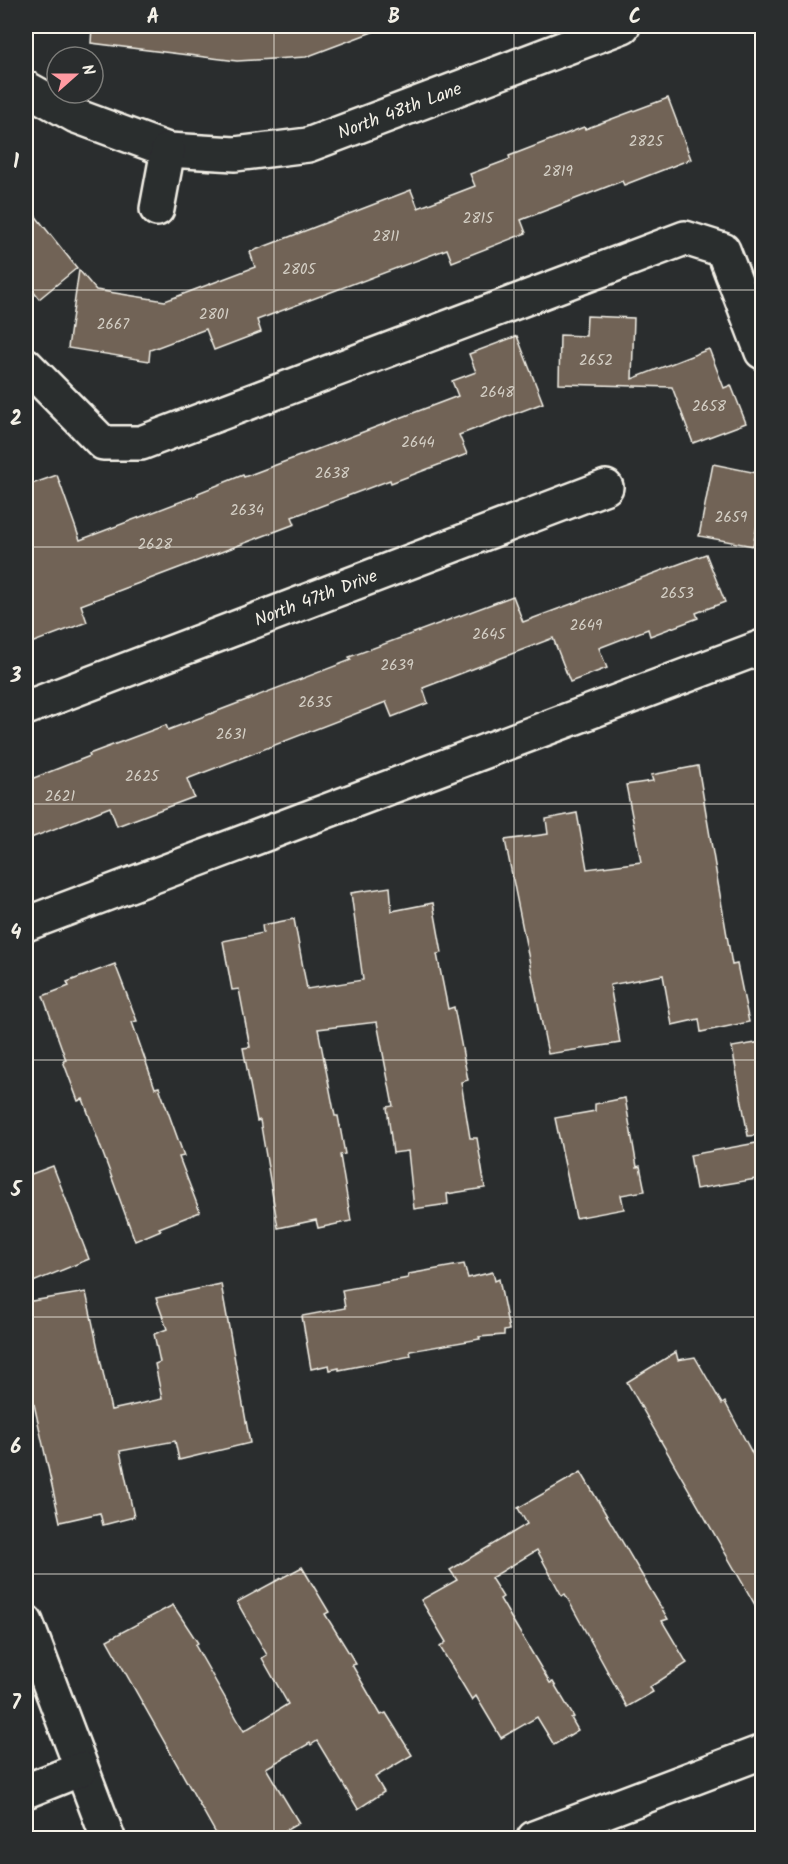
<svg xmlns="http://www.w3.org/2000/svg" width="788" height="1864" font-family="Kalam,sans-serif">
  <rect width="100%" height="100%" fill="#2a2d2e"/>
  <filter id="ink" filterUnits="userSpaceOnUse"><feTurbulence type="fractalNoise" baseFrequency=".0167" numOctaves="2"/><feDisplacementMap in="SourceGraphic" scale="12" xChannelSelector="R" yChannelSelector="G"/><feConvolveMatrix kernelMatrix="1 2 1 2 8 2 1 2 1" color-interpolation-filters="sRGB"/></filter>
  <g filter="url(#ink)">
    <g fill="#716457" stroke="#f4f1e8" stroke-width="1.5">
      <path d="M 92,26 L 382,26 L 383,28 L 306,57 L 237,61 L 91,43 Z"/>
      <path d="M 668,98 L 691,159 L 624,185 L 622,181 L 521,220 L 526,233 L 452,262 L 447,249 L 360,282 L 360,281 L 257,320 L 261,332 L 214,350 L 206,329 L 150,350 L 149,361 L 68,348 L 79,270 L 96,290 L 165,301 L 255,267 L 250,252 L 411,190 L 418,208 L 475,186 L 470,174 L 510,159 L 509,156 L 584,127 L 585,129 Z"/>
      <path d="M 26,204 L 77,268 L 39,299 L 26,282 Z"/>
      <path d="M 587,316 L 634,318 L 632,379 L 709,349 L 724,388 L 731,385 L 746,423 L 693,443 L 672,387 L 559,384 L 560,335 L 586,336 Z"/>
      <path d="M 517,336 L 543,403 L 459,435 L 467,454 L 391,483 L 390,480 L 292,517 L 295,524 L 81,605 L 87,622 L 26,645 L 26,486 L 57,475 L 80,540 L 198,495 L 198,493 L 243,475 L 244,477 L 458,396 L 452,381 L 476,372 L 469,354 Z"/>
      <path d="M 713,464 L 762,474 L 762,499 L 753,546 L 699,536 Z"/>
      <path d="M 706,554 L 725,602 L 696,613 L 698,618 L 650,636 L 648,629 L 599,648 L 607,668 L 570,682 L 553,638 L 423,688 L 428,703 L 392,717 L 386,702 L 187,779 L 194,797 L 117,826 L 110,807 L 26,840 L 26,781 L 90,756 L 89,754 L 166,725 L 168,730 L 351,660 L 349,657 L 513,596 L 523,622 Z"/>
      <path d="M 698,766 L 732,965 L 737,964 L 749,1022 L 701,1032 L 699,1019 L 672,1025 L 663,975 L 610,985 L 620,1043 L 548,1054 L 505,840 L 548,834 L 546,819 L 577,813 L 587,869 L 641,862 L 626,785 L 653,781 L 651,775 Z"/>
      <path d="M 390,887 L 392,911 L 433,903 L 442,953 L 437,954 L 448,1009 L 454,1007 L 468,1080 L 461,1082 L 470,1138 L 477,1138 L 485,1188 L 447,1194 L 448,1204 L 414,1209 L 408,1151 L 393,1153 L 387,1107 L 393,1106 L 377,1022 L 318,1029 L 335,1116 L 338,1116 L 345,1154 L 340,1155 L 351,1221 L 318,1228 L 316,1220 L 278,1228 L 260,1120 L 257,1121 L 243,1048 L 250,1047 L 239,989 L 232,990 L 223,941 L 263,933 L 262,925 L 294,919 L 307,989 L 363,980 L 351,893 Z"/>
      <path d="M 115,964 L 137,1021 L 132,1022 L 155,1088 L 159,1087 L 184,1156 L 179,1157 L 200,1212 L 159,1228 L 161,1230 L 135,1241 L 83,1099 L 78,1101 L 63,1061 L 66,1060 L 43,996 L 69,986 L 67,982 Z"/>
      <path d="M 762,1042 L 762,1135 L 748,1136 L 732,1047 Z"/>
      <path d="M 625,1098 L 637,1167 L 640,1166 L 645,1191 L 621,1195 L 624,1209 L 576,1218 L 555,1118 L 595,1111 L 595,1104 Z"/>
      <path d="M 762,1142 L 762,1178 L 696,1189 L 690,1155 Z"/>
      <path d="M 53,1166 L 89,1259 L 26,1285 L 26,1176 Z"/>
      <path d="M 464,1264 L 468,1278 L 493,1272 L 495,1281 L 499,1279 L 509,1330 L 504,1331 L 504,1335 L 479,1337 L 480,1339 L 410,1351 L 411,1356 L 339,1370 L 339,1368 L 330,1370 L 329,1365 L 311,1369 L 302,1316 L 345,1308 L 342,1290 L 408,1278 L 409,1274 Z"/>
      <path d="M 221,1284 L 250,1443 L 179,1460 L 175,1441 L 120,1451 L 134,1517 L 103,1525 L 100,1513 L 60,1522 L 26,1368 L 26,1302 L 86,1292 L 111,1410 L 162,1399 L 155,1364 L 160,1362 L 154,1334 L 167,1329 L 156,1298 Z"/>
      <path d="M 676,1352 L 678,1360 L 695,1357 L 722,1404 L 725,1402 L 762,1472 L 762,1617 L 627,1382 Z"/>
      <path d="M 581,1472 L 668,1619 L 662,1621 L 687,1663 L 650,1687 L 653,1692 L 627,1707 L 565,1594 L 562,1596 L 537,1550 L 491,1578 L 503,1597 L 500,1599 L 550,1683 L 553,1682 L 574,1717 L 571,1718 L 578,1730 L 554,1745 L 537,1717 L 501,1738 L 476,1696 L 472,1700 L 440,1647 L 446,1642 L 421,1600 L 457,1580 L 450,1570 L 527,1524 L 518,1508 Z"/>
      <path d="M 302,1567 L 329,1612 L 325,1614 L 356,1664 L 352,1665 L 381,1715 L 386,1713 L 412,1755 L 375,1777 L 384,1792 L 358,1809 L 317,1741 L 311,1745 L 310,1743 L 266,1768 L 299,1823 L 271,1839 L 219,1839 L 107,1640 L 173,1605 L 198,1643 L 195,1645 L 244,1731 L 288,1704 L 262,1658 L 267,1655 L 237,1602 Z"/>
    </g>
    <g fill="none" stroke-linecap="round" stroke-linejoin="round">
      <g stroke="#f4f1e8" stroke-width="38">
        <g id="minor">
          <path id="s1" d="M 26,88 L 76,116 L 168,150 L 235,154 L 308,145 L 623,26"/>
          <path d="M 157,209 L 168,150"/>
          <path d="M 26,365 L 103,443 L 141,443 L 685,238 L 723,250 L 762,352"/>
          <path id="s2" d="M 26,708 L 606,487"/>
          <path d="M 26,924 L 762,647"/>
          <path d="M 26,1622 L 108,1838"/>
          <path d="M 26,1791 L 81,1769"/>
          <path d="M 534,1838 L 762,1752"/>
        </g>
      </g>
      <use href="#minor" stroke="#2a2d2e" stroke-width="33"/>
    </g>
  </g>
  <path fill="none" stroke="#f4f1e8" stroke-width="1.5" stroke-opacity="0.55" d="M 274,26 L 274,1838M 514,26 L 514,1838M 26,290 L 762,290M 26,547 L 762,547M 26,804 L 762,804M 26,1060 L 762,1060M 26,1317 L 762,1317M 26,1574 L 762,1574"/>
  <g text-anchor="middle" stroke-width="4.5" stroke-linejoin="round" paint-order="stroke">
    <g font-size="15" fill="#d3cec4">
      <text x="646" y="146">2825</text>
      <text x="558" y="176">2819</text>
      <text x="478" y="223">2815</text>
      <text x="386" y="241">2811</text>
      <text x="299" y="274">2805</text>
      <text x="214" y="319">2801</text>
      <text x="113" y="329">2667</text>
      <text x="596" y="365">2652</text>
      <text x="497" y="397">2648</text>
      <text x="709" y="411">2658</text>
      <text x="418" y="447">2644</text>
      <text x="332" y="478">2638</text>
      <text x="247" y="515">2634</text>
      <text x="731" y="522">2659</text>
      <text x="155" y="549">2628</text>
      <text x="677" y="598">2653</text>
      <text x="586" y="630">2649</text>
      <text x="489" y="639">2645</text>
      <text x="397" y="670">2639</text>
      <text x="315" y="707">2635</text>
      <text x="231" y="739">2631</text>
      <text x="142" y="781">2625</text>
      <text x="60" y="801">2621</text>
    </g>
    <g font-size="18" fill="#f4f1e8" stroke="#2a2d2e">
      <text dy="6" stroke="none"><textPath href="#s1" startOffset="394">North 48th Lane</textPath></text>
      <text dy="6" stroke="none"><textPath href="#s2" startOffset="310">North 47th Drive</textPath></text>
    </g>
  </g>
  <rect width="788" height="1864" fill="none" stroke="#2a2d2e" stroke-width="66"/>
  <g transform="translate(75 75) rotate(69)"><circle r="28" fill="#2a2d2e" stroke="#7b7b78" stroke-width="1.5"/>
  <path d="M0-4.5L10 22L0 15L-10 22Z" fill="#ff9aa2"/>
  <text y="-9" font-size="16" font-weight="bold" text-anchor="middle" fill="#f4f1e8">N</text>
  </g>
  <rect x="33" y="33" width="722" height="1798" fill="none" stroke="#f4f1e8" stroke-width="2"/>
  <g font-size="20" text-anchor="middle" font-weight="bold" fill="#f4f1e8">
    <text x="153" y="23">A</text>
    <text x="394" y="23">B</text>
    <text x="635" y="23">C</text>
    <text x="16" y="168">1</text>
    <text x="16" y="425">2</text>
    <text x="16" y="682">3</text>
    <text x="16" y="939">4</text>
    <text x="16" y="1196">5</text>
    <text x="16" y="1453">6</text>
    <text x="16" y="1709">7</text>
  </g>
</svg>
